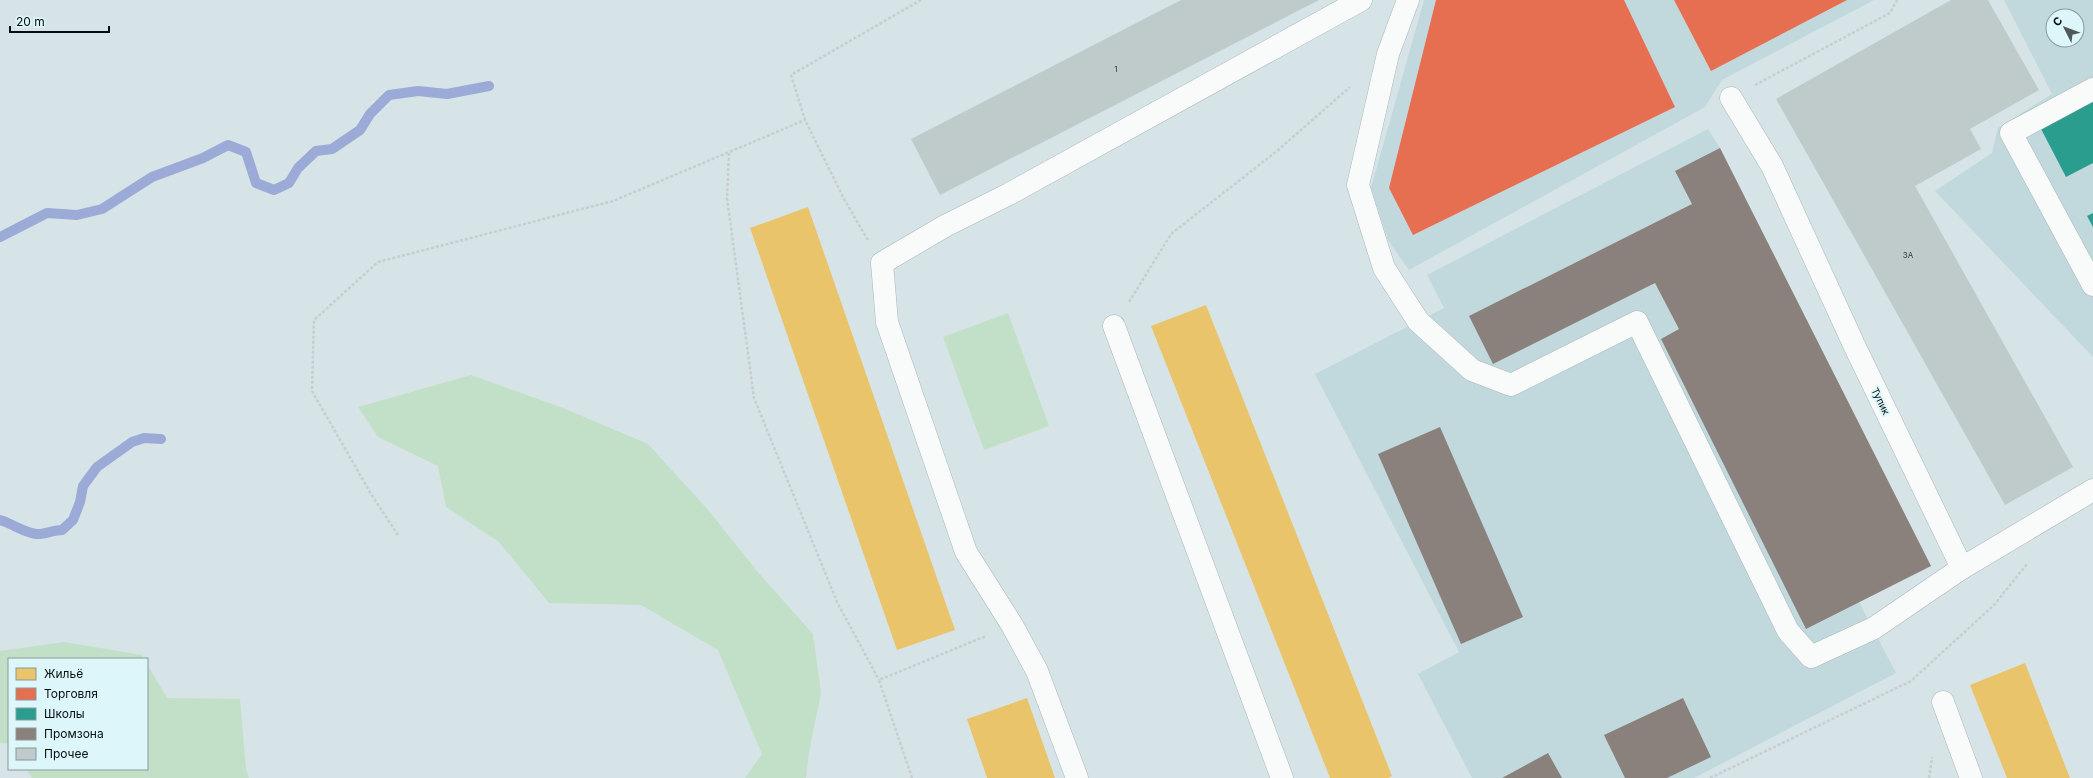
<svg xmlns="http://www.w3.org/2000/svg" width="2093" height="778" font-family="Inter,sans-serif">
  <rect width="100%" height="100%" fill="#d6e4e7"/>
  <g fill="#c1d9dd" fill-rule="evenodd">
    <path d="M 1424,0 L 1874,0 L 1722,80 L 1705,107 L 1409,270 L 1388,240 L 1371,188 Z"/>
    <path d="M 2004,0 L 2093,0 L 2093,357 L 1935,191 L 1992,153 L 1998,128 L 2052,94 ZM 2053,16 L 2077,16 L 2077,40 L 2053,40 Z"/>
    <path d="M 1708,129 L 1720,148 L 1931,566 L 1859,602 L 1896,673 L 1694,778 L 1472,778 L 1418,674 L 1459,652 L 1315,374 L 1444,308 L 1427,275 Z"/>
  </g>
  <g fill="#c2e0c8">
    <path d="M 1008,313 L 1049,426 L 984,450 L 943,337 Z"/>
    <path d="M 471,375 L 563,408 L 648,444 L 709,511 L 757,571 L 813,634 L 821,693 L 809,752 L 806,778 L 745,778 L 762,754 L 718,650 L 641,605 L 549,603 L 499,542 L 446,507 L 438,466 L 378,437 L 358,407 Z"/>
    <path d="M 64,642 L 142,655 L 144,659 L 9,659 L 9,743 L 0,743 L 0,651 Z"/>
    <path d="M 147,664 L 167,698 L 240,699 L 246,769 L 249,778 L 32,778 L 26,769 L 147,769 Z"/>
  </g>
  <g fill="#e9c46a">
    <path d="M 808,207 L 955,630 L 897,650 L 750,228 Z"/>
    <path d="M 1206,305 L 1392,776 L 1388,778 L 1330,778 L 1151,326 Z"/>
    <path d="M 2025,663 L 2070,778 L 2007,778 L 1970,685 Z"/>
    <path d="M 1027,698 L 1055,778 L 987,778 L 967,719 Z"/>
  </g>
  <g fill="#e76f51">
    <path d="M 1436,0 L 1624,0 L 1675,107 L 1413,235 L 1389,188 Z"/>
    <path d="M 1674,0 L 1847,0 L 1711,71 Z"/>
  </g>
  <g fill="#2a9d8f">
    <path d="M 2093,100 L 2093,163 L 2066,177 L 2040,127 Z"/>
    <path d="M 2093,213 L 2093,227 L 2087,216 Z"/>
  </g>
  <g fill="#8a817c">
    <path d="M 1720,148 L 1931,566 L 1806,629 L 1661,339 L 1679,329 L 1655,283 L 1493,364 L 1469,316 L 1692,204 L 1675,171 Z"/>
    <path d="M 1440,427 L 1523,617 L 1461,644 L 1378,454 Z"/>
    <path d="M 1683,698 L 1711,757 L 1667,778 L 1625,778 L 1604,735 Z"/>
    <path d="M 1548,753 L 1562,778 L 1502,778 Z"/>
  </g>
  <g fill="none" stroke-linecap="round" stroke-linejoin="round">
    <g stroke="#9baad6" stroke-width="10">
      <path d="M 0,237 L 47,213 L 77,215 L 102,209 L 152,177 L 203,158 L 228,145 L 246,152 L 256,183 L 274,190 L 289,183 L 298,168 L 316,151 L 332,149 L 360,130 L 370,114 L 389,95 L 418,91 L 447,94 L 489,86"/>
      <path d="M 0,520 C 13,524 23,532 36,534 C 44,535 53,530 62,530 L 73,520 L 80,502 L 83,486 L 97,467 L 132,442 L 144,438 L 161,439"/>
    </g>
  </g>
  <g fill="#bfcbca">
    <path d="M 1181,0 L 1319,0 L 940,195 L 911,139 Z"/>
    <path d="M 1951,0 L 1988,0 L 2039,90 L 1970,129 L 1981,149 L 1915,186 L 2073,467 L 2005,505 L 1776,99 Z"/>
  </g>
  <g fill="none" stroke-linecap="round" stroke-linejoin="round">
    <g stroke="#acb7b9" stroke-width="23">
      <g id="minor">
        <path d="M 1408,0 L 1388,54 L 1358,185 L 1384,268 L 1418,321 L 1472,370 L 1511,385 L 1637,322 L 1788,631 L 1811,657 L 1874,628 L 1962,568"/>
        <path d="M 2093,89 L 2011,133 L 2093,285"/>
        <path d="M 1731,98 L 1772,166 L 1855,347 L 1962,568 L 2093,490"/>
        <path d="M 1114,326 L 1282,778"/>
        <path d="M 1943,702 L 1971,778"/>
        <path d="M 1077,778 L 1037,671 L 1012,625 L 966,552 L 887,322 L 882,263 L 945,226 L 1009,194 L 1361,0"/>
      </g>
    </g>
    <g stroke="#c9cdce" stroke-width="2.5" stroke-dasharray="3 2" stroke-linecap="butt">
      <path d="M 1755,85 L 1890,13 L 1897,0"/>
      <path d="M 729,153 L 727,198 L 754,398 L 837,602 L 879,680"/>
      <path d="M 868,240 L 844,199 L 805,120 L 791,75 L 921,0"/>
      <path d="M 1129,302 L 1171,234 L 1277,151 L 1350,87"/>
      <path d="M 398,535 L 371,494 L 312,391 L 314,320 L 378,262 L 613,201 L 805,120"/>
      <path d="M 912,778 L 879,680 L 986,636"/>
      <path d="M 1710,778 L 1911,681 L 1994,605 L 2027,564"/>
      <path d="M 1929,778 L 1932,757"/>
    </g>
    <use href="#minor" stroke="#f9fbfb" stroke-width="22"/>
  </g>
  <g text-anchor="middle" stroke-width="4" stroke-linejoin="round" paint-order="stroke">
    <g font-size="8" fill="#343e3e">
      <text x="1116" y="72">1</text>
      <text x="1908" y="258">3А</text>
    </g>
    <g font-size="10" fill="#050d0e" stroke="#ddf6fa">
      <text transform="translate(1881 401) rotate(64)" y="4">Тупик</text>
    </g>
  </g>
  <rect x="8" y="658" width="140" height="112" fill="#ddf6fa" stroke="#87999c"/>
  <rect x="16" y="668" width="20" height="12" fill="#e9c46a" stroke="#87999c"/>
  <text x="44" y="678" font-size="12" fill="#050d0e">Жильё</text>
  <rect x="16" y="688" width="20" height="12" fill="#e76f51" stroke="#87999c"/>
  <text x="44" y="698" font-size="12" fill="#050d0e">Торговля</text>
  <rect x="16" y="708" width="20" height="12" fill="#2a9d8f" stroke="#87999c"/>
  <text x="44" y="718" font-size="12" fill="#050d0e">Школы</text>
  <rect x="16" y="728" width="20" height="12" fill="#8a817c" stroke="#87999c"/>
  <text x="44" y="738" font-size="12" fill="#050d0e">Промзона</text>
  <rect x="16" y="748" width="20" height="12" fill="#bfcbca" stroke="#87999c"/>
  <text x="44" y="758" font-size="12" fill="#050d0e">Прочее</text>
  <g transform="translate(2065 28) rotate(312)"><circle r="19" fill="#ddf6fa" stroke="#87999c"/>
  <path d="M0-3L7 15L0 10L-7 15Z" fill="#4e585a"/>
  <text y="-6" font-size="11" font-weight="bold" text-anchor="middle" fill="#050d0e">С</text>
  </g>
  <path d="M10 26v6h99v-6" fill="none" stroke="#050d0e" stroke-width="2"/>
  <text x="16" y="26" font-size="12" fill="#050d0e" stroke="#ddf6fa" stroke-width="3" paint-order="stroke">20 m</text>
</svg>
